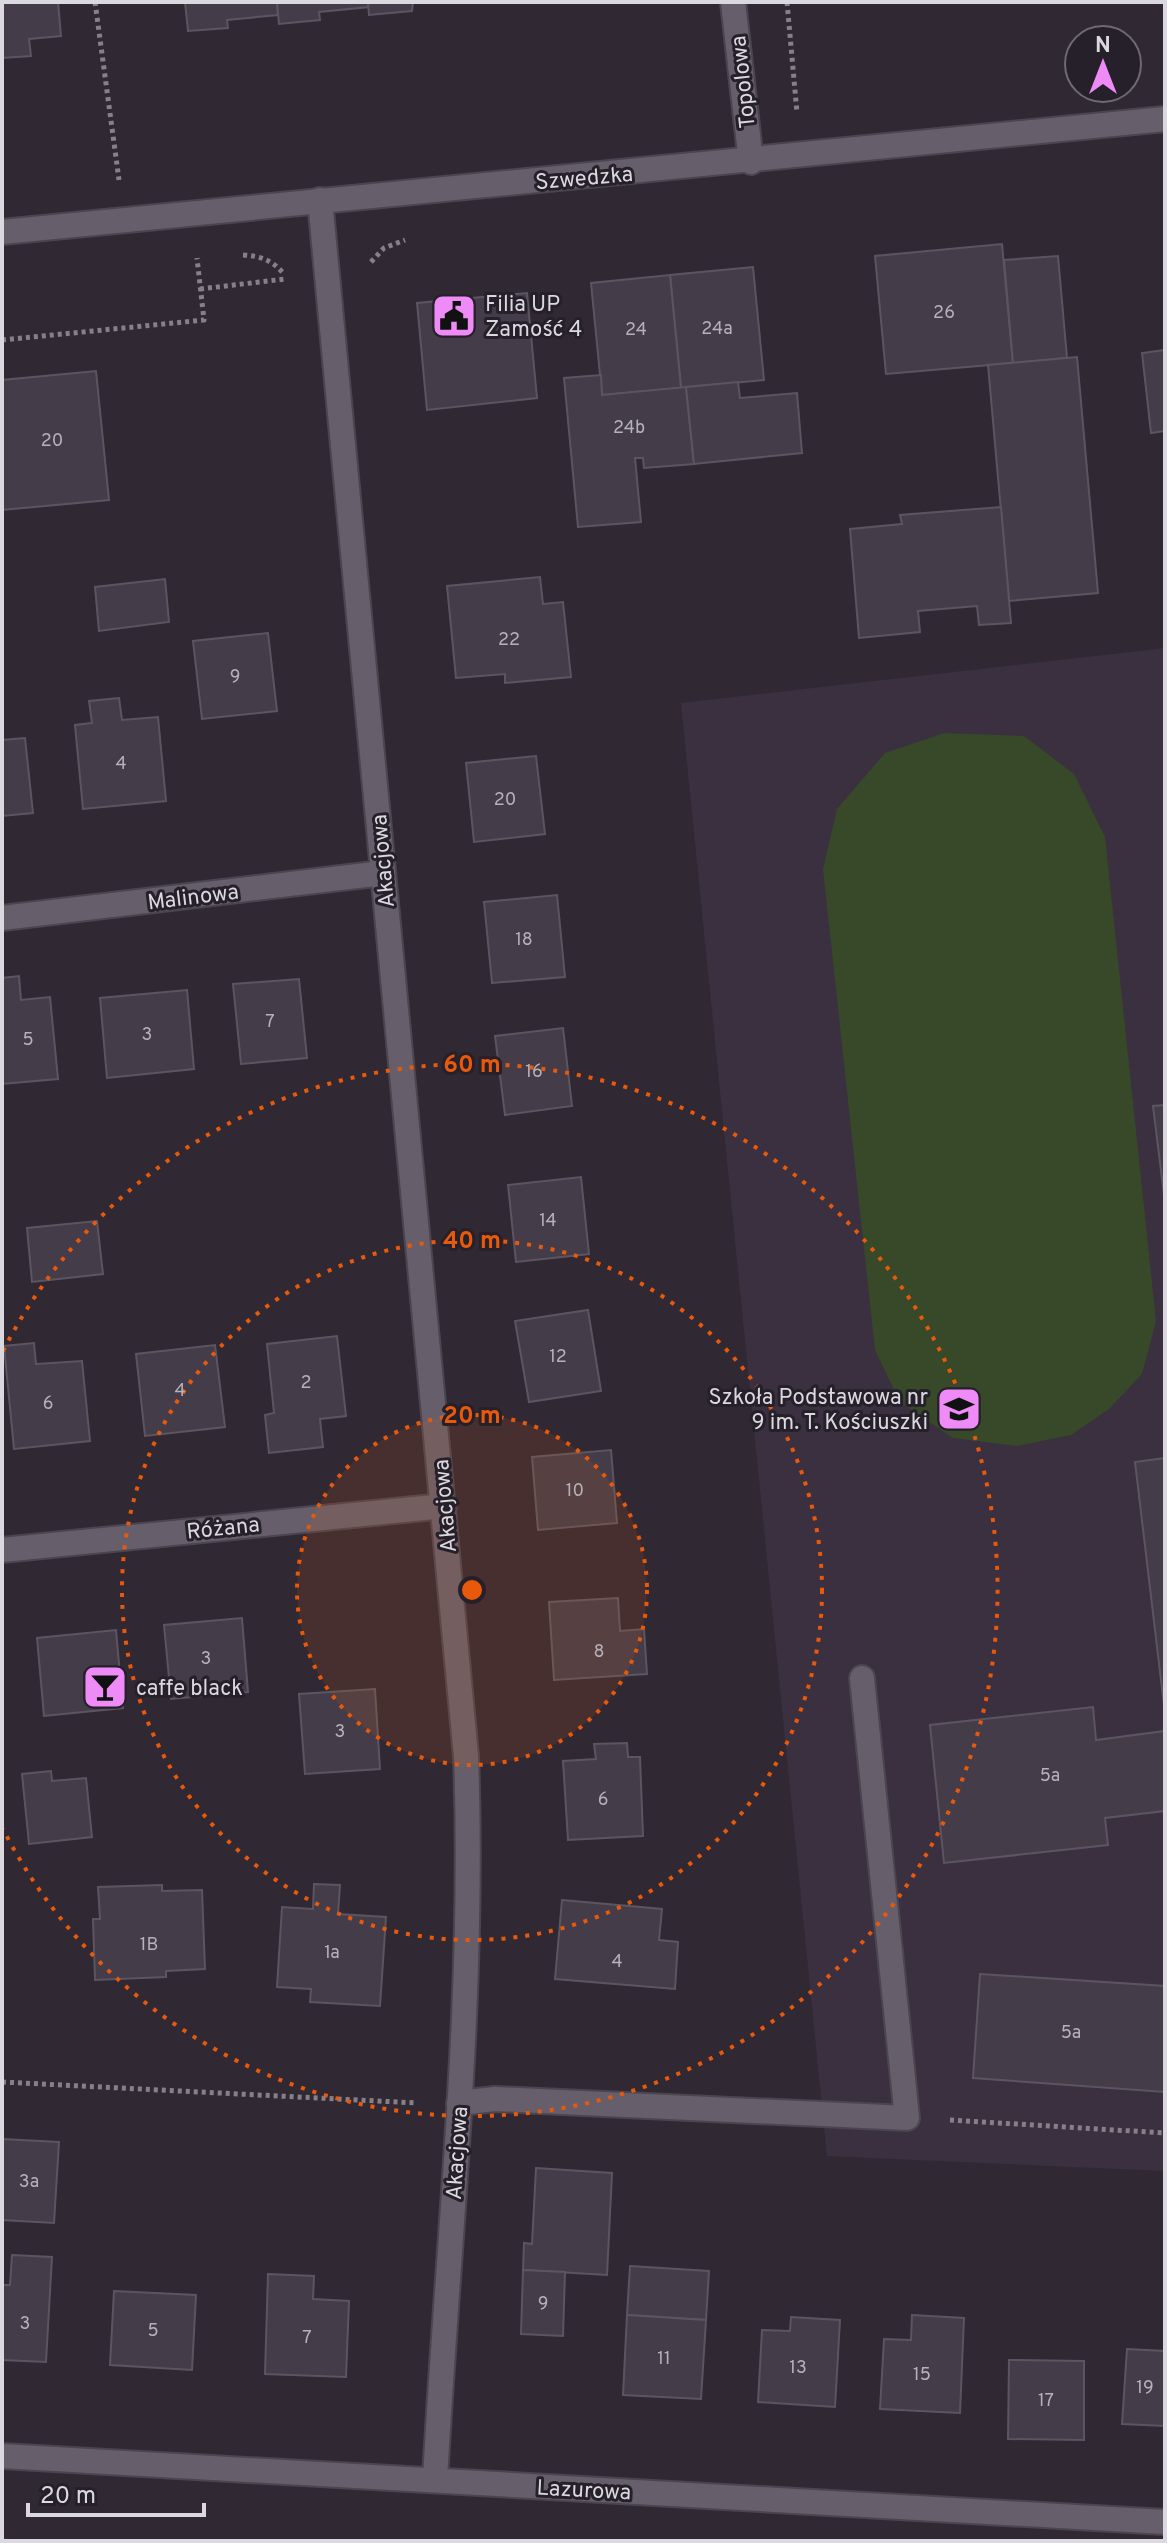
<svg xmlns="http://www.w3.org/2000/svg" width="1167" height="2543" font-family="Overpass,sans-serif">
  <rect width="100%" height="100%" fill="#302934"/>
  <path fill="#3a3040" d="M 1165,648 L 1165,2171 L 827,2156 L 681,703 Z"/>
  <path fill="#374929" d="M 944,733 L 1024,736 L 1074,774 L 1105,837 L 1156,1321 L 1142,1374 L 1109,1409 L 1071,1435 L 1017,1446 L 953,1438 L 900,1402 L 875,1350 L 823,869 L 837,809 L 885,753 Z"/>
  <g fill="#443d49" stroke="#5c5561" stroke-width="2">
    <path d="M 2,2 L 58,2 L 61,36 L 29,39 L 31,56 L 2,58 Z"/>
    <path d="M 185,2 L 277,2 L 278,15 L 227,20 L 228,28 L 188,31 Z"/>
    <path d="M 277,2 L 368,2 L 369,7 L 319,12 L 320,20 L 279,24 Z"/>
    <path d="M 368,2 L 413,2 L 412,11 L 369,15 Z"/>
    <path d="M 1002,244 L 1013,363 L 886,374 L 875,256 Z"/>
    <path d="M 1058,256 L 1067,358 L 1013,363 L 1004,260 Z"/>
    <path d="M 753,267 L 764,380 L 681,388 L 670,275 Z"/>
    <path d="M 670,275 L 681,388 L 602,395 L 591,283 Z"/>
    <path d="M 527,293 L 537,398 L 427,410 L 417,303 Z"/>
    <path d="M 1165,350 L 1165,431 L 1151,433 L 1142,353 Z"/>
    <path d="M 1077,357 L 1098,593 L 1009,601 L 988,365 Z"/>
    <path d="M 96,371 L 109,500 L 2,510 L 2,380 Z"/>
    <path d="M 601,375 L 602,395 L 686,387 L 694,464 L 644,468 L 643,458 L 635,458 L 641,522 L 578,527 L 564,378 Z"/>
    <path d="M 738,382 L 740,398 L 797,393 L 802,453 L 694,464 L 686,387 Z"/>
    <path d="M 1001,507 L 1011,623 L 979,625 L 977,606 L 918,611 L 920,632 L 859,638 L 850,529 L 902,524 L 900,515 Z"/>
    <path d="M 540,577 L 543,604 L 563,602 L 571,677 L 505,683 L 505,674 L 456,678 L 447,586 Z"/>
    <path d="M 165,579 L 169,622 L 99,631 L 95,587 Z"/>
    <path d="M 268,633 L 277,711 L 202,719 L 193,641 Z"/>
    <path d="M 119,698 L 122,720 L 158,717 L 166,801 L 83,809 L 75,725 L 92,723 L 89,701 Z"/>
    <path d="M 25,738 L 33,813 L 2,816 L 2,740 Z"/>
    <path d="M 536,756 L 545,834 L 474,842 L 466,763 Z"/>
    <path d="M 557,895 L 565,977 L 492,983 L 484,902 Z"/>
    <path d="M 19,976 L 21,1000 L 50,997 L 58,1079 L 2,1084 L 2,978 Z"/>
    <path d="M 299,979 L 307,1058 L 241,1064 L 233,984 Z"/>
    <path d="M 187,990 L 194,1069 L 107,1078 L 100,998 Z"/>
    <path d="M 563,1028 L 572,1106 L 505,1115 L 495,1036 Z"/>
    <path d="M 1165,1105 L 1165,1203 L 1153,1106 Z"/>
    <path d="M 581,1177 L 589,1254 L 516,1262 L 508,1185 Z"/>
    <path d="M 97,1221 L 103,1274 L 32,1282 L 27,1228 Z"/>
    <path d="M 588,1310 L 601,1391 L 529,1402 L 515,1321 Z"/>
    <path d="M 337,1336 L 346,1416 L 320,1419 L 323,1447 L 269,1453 L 265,1415 L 274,1413 L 267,1344 Z"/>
    <path d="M 34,1343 L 36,1364 L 82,1361 L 90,1441 L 14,1449 L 4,1346 Z"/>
    <path d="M 215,1345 L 225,1427 L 145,1436 L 136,1354 Z"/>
    <path d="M 611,1450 L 617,1523 L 538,1530 L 532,1457 Z"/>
    <path d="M 1165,1458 L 1165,1714 L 1135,1462 Z"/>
    <path d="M 618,1598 L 620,1631 L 644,1629 L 647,1674 L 554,1680 L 549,1602 Z"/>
    <path d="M 242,1618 L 248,1692 L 171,1699 L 164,1625 Z"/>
    <path d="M 116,1630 L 123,1708 L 44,1716 L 37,1638 Z"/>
    <path d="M 375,1689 L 380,1769 L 305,1774 L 299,1694 Z"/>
    <path d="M 1093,1707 L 1096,1740 L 1165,1731 L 1165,1811 L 1105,1818 L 1108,1845 L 944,1863 L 930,1725 Z"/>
    <path d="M 627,1743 L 628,1757 L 640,1757 L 643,1836 L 568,1840 L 563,1761 L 596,1759 L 594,1744 Z"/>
    <path d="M 51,1771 L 52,1781 L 86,1778 L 92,1837 L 29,1844 L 22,1774 Z"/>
    <path d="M 314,1884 L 340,1885 L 338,1914 L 386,1917 L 380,2006 L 310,2002 L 311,1989 L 277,1987 L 282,1907 L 313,1909 Z"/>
    <path d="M 162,1885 L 162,1891 L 202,1890 L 205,1969 L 166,1971 L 166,1977 L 95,1980 L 93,1919 L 100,1919 L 98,1887 Z"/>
    <path d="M 562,1900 L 662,1909 L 659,1940 L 678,1942 L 675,1989 L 555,1979 Z"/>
    <path d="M 980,1974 L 1165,1986 L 1165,2092 L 973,2078 Z"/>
    <path d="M 2,2139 L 59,2142 L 54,2223 L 2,2220 Z"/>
    <path d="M 536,2168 L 612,2173 L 607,2275 L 523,2270 L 524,2243 L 532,2244 Z"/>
    <path d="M 12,2255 L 52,2257 L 46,2362 L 2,2360 L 2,2285 L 10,2285 Z"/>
    <path d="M 630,2266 L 709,2271 L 706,2320 L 627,2315 Z"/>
    <path d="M 523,2270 L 565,2272 L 563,2336 L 521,2334 Z"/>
    <path d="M 268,2274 L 314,2276 L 313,2299 L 349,2301 L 346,2377 L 265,2374 Z"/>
    <path d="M 114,2291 L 196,2295 L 192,2370 L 110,2365 Z"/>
    <path d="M 627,2315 L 706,2320 L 701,2399 L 623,2395 Z"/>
    <path d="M 912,2315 L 964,2318 L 960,2413 L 880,2409 L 884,2339 L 911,2340 Z"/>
    <path d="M 791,2317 L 840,2320 L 835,2407 L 758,2402 L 762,2330 L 790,2331 Z"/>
    <path d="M 1127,2349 L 1165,2351 L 1165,2426 L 1122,2424 Z"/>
    <path d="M 1009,2360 L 1084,2361 L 1084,2440 L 1008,2439 Z"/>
  </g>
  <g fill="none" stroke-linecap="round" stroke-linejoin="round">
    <g stroke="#4b454f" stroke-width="28">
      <g id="minor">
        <path d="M 733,2 L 751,162"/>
        <path d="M 320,200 L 466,1756 C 475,1997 448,2240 435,2480"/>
        <path d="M 2,232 L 1165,119"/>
        <path d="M 2,918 L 383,873"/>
        <path d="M 2,1550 L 444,1506"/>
        <path d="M 459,2103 L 495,2099 L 907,2118 L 862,1678"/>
        <path d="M 2,2456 L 1165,2522"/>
      </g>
    </g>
    <g stroke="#868089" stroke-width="5" stroke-dasharray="4 4" stroke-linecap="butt">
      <path d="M 95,2 L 119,180"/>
      <path d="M 787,2 L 797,113"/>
      <path d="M 243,255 C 260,256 272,260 283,273"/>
      <path d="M 371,262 L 384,248 L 405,240"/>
      <path d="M 200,289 L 285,279"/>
      <path d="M 2,340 L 204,320 L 197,258"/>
      <path d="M 2,2082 L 417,2103"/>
      <path d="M 950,2120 L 1165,2133"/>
    </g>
    <use href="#minor" stroke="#665f6b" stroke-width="24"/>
  </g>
  <circle cx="472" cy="1590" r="175" fill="#e8590c" fill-opacity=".12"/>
  <g fill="none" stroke="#e8590c" stroke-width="4" stroke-dasharray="4 8">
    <circle cx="472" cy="1590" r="175"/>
    <circle cx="472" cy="1590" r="350"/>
    <path d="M3 1351A526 526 0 1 1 3 1829"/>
  </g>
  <defs>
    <g id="civic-square" transform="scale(2.3)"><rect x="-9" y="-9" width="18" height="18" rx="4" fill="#ef8bf7" stroke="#26202a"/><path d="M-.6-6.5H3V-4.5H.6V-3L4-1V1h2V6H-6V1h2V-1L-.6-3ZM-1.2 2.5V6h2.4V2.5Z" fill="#111"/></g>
    <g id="school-square" transform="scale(2.3)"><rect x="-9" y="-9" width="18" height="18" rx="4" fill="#ef8bf7" stroke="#26202a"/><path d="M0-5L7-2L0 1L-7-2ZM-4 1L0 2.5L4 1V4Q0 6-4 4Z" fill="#111"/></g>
    <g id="bar-square" transform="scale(2.3)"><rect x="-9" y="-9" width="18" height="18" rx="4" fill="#ef8bf7" stroke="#26202a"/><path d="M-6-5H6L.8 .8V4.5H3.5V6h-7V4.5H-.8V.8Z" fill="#111"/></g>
  </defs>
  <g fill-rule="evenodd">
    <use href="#civic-square" x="454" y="316"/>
    <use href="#school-square" x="959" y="1409"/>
    <use href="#bar-square" x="105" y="1687"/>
  </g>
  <g text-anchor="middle" stroke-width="6" stroke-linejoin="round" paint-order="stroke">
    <g font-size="18" fill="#b6b1ba">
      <text x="944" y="318">26</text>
      <text x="717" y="334">24a</text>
      <text x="636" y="335">24</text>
      <text x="629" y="433">24b</text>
      <text x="52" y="446">20</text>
      <text x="509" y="645">22</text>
      <text x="235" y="682">9</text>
      <text x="121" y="769">4</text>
      <text x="505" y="805">20</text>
      <text x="524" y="945">18</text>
      <text x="270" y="1027">7</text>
      <text x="147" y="1040">3</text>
      <text x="28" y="1045">5</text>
      <text x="534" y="1077">16</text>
      <text x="548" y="1226">14</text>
      <text x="558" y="1362">12</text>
      <text x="306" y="1388">2</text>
      <text x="180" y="1396">4</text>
      <text x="48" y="1409">6</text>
      <text x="575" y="1496">10</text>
      <text x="599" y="1657">8</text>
      <text x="206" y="1664">3</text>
      <text x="340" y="1737">3</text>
      <text x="1050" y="1781">5a</text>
      <text x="603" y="1805">6</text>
      <text x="149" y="1950">1B</text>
      <text x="332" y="1958">1a</text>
      <text x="617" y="1967">4</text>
      <text x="1071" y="2038">5a</text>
      <text x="29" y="2187">3a</text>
      <text x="543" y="2309">9</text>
      <text x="25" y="2329">3</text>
      <text x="153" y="2336">5</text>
      <text x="307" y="2343">7</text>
      <text x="664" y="2364">11</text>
      <text x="798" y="2373">13</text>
      <text x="922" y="2380">15</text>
      <text x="1145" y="2393">19</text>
      <text x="1046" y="2406">17</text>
    </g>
    <g font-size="22" fill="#dcd8df" stroke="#26202a">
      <text transform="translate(742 82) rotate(-96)" y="8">Topolowa</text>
      <text transform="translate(584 177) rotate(-5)" y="8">Szwedzka</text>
      <text transform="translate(382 861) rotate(-95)" y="8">Akacjowa</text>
      <text transform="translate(193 896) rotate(-7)" y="8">Malinowa</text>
      <text transform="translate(444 1506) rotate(-95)" y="8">Akacjowa</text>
      <text transform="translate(223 1527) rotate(-6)" y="8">Różana</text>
      <text transform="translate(456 2153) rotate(-86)" y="8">Akacjowa</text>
      <text transform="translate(584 2489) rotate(3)" y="8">Lazurowa</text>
    </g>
    <g font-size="22" fill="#dcd8df" stroke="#26202a" text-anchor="start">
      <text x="485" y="311">Filia UP<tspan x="485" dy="25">Zamość 4</tspan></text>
      <text x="928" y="1404" text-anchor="end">Szkoła Podstawowa nr<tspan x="928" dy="25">9 im. T. Kościuszki</tspan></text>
      <text x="136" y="1695">caffe black</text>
    </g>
  </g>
  <circle cx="472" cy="1590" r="12" fill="#e8590c" stroke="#26202a" stroke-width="4"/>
  <g font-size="24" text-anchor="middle" font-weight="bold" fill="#e8590c" stroke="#26202a" stroke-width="6" stroke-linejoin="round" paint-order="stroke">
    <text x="472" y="1072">60 m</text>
    <text x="472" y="1248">40 m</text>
    <text x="472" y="1423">20 m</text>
  </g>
  <rect width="1167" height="2543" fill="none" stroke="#dcd8df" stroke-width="8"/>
  <g transform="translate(1103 64)"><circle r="38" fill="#26202a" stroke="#6f6a72" stroke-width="2"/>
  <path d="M0-6L14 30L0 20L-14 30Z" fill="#ef8bf7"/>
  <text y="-12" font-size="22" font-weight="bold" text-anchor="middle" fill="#dcd8df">N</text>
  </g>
  <path d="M28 2503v12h176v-12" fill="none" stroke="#dcd8df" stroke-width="4"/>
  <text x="40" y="2503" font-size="24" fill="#dcd8df" stroke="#26202a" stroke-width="6" paint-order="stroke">20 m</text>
</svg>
